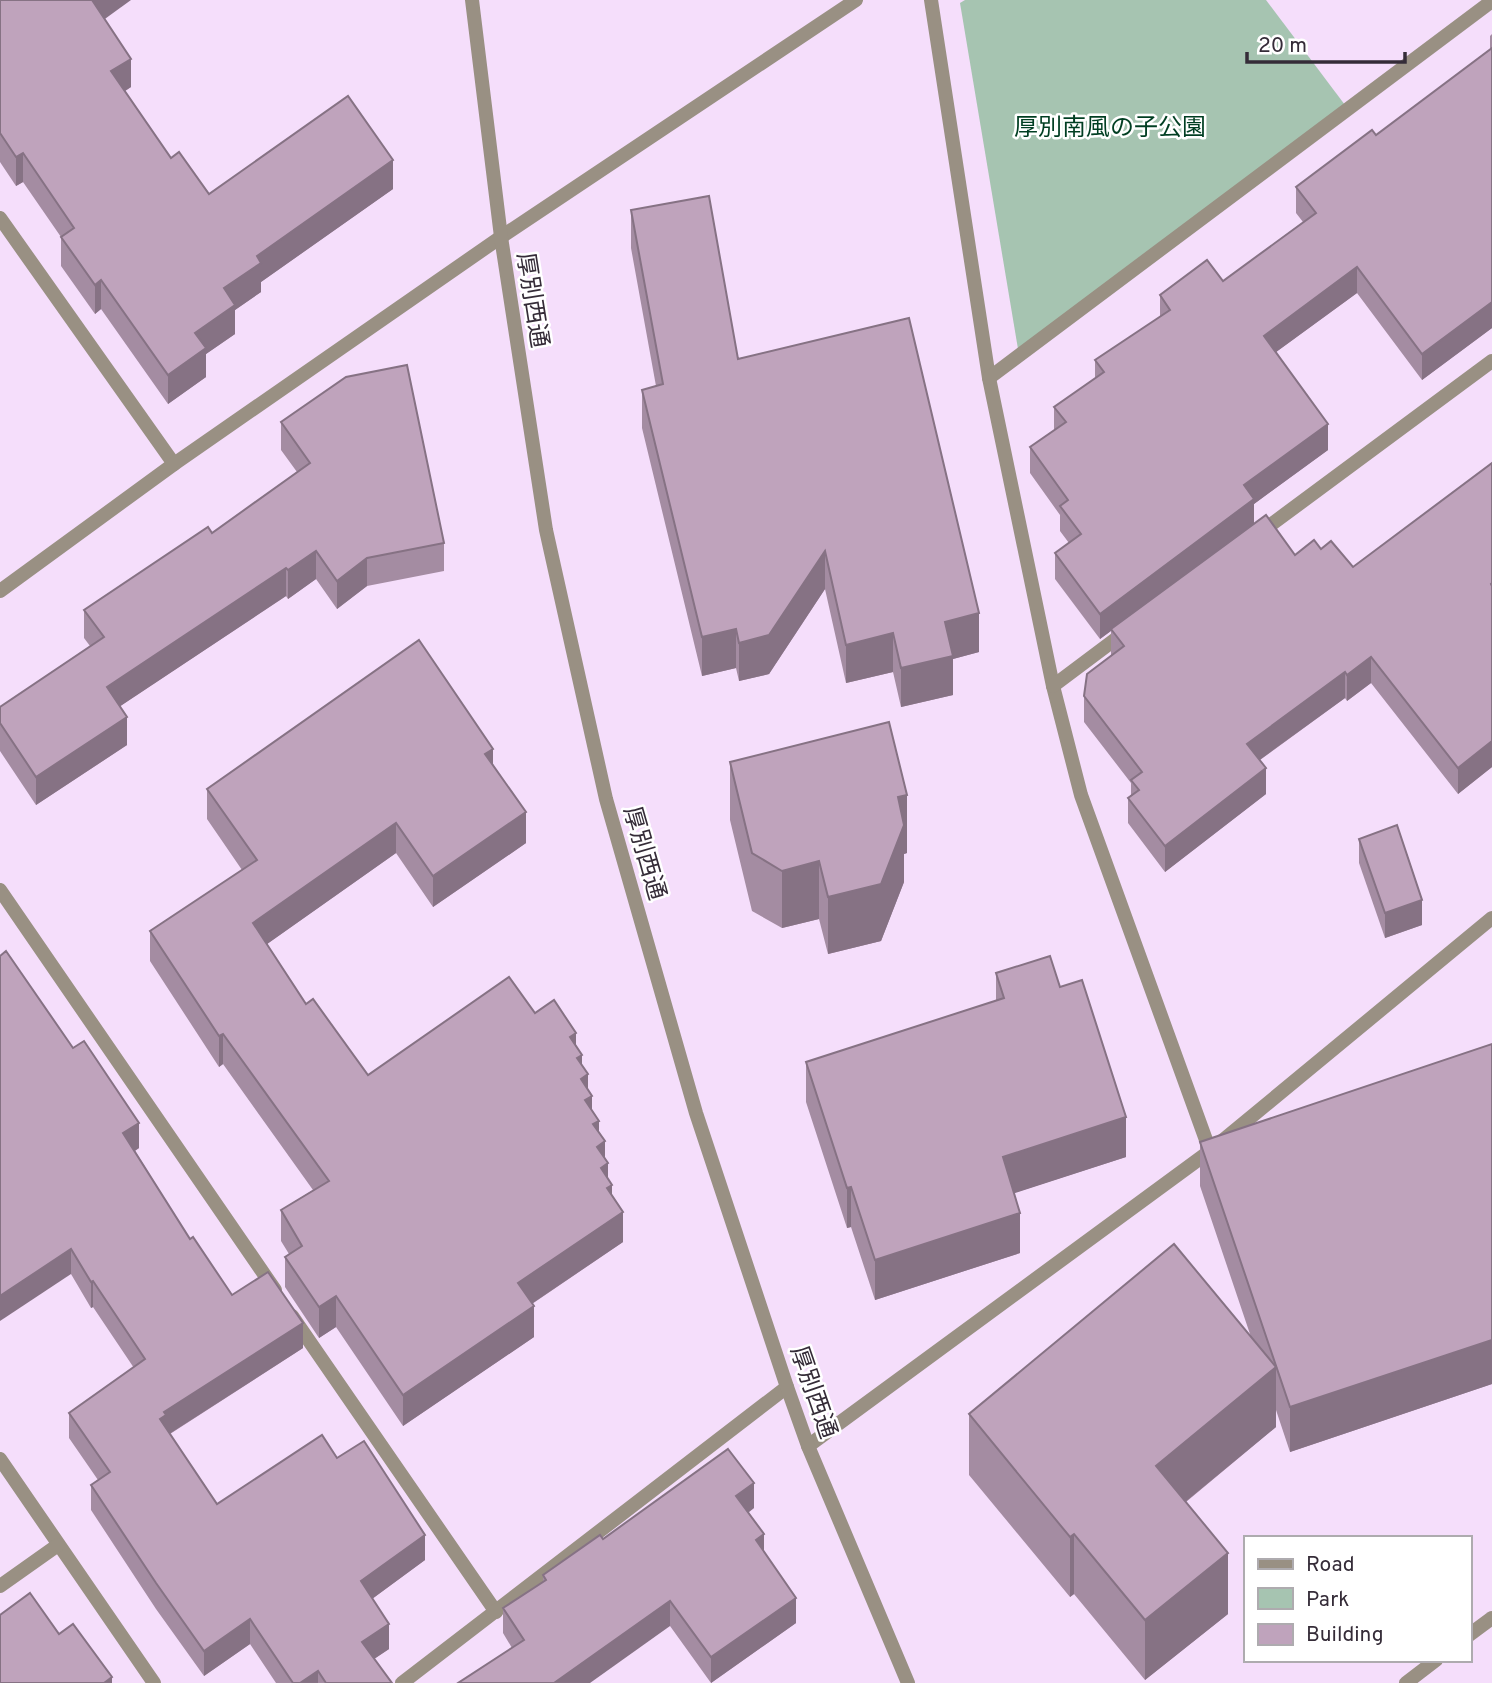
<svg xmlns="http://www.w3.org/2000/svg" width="1492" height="1683" font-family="Overpass,'Noto Sans JP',sans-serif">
  <rect width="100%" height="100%" fill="#f5defb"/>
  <path fill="#a6c4b1" d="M 965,0 L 1266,0 L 1348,109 L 1019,355 L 960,3 Z"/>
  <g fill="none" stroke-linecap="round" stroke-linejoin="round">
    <g stroke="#999083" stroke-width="14">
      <path d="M 931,0 L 989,378 L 1053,686 L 1081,795 L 1210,1151"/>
      <path d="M 0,218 L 174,464"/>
      <path d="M 989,378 L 1492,1"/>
      <path d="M 1257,535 L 1492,361"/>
      <path d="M 0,591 L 174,464 L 501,237 L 856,0"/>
      <path d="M 1053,686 L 1125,632"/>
      <path d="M 0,890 L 275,1290"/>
      <path d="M 292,1316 L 496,1612"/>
      <path d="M 808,1446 L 1210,1151 L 1492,918"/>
      <path d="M 0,1459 L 154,1683"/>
      <path d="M 0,1586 L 58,1545"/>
      <path d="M 402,1683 L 787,1387"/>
    </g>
    <g stroke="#999083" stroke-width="14">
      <path d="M 472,0 L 501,237 L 546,530 L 606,799 L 696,1113 L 787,1387 L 808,1446 L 908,1683"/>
      <path d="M 1469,1635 L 1492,1618"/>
      <path d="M 1406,1683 L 1436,1660"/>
    </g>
  </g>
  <g fill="#a48ca2">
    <path d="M 0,0 L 104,19 L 131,87 L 125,91 L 171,158 L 209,194 L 393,189 L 261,282 L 261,292 L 235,310 L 235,334 L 206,354 L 206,377 L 168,404 L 101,309 L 95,314 L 61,266 L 61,237 L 23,182 L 16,186 L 0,162 Z"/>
    <path d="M 1492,34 L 1492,328 L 1422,380 L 1357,293 L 1276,352 L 1328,450 L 1254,504 L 1254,523 L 1295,555 L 1321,549 L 1353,567 L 1492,463 L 1492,767 L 1458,794 L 1371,683 L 1347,701 L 1345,698 L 1260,760 L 1266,794 L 1165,872 L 1128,823 L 1128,798 L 1131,795 L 1131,783 L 1084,722 L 1084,696 L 1111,655 L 1111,631 L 1100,639 L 1055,579 L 1055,553 L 1069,543 L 1060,531 L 1060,515 L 1030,473 L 1030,447 L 1054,430 L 1054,407 L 1095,378 L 1095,360 L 1160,317 L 1160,295 L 1223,281 L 1303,222 L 1296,213 L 1296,187 L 1376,135 L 1490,49 L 1490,36 Z"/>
    <path d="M 631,210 L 738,359 L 979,652 L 953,659 L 953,695 L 901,707 L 893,672 L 846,683 L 825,589 L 769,674 L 739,681 L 736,668 L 702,676 L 642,428 L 642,390 L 656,386 L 631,248 Z"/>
    <path d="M 281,422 L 444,543 L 444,571 L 367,586 L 337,609 L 316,579 L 288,599 L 286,596 L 120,706 L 127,745 L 36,805 L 0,751 L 0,707 L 90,646 L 84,638 L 84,610 L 212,533 L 297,472 L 281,450 Z"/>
    <path d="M 730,762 L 907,853 L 904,854 L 904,882 L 881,941 L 828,954 L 819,919 L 782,928 L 752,911 L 730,820 Z"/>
    <path d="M 493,764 L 526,843 L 433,907 L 396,853 L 267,944 L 306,1004 L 368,1075 L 535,1013 L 576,1046 L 582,1065 L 592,1110 L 599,1133 L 605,1159 L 608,1179 L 623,1242 L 532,1304 L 534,1337 L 403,1426 L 336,1327 L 319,1338 L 285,1287 L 285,1257 L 289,1254 L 281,1241 L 281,1210 L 313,1190 L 223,1064 L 219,1067 L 150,961 L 150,931 L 242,870 L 207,819 L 207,789 Z"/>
    <path d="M 1359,839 L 1422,925 L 1385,938 L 1359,863 Z"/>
    <path d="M 0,956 L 139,1148 L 135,1151 L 190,1239 L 232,1295 L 303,1348 L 170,1434 L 217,1504 L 337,1458 L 425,1560 L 372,1599 L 389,1649 L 374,1659 L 392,1683 L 276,1683 L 250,1644 L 204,1676 L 156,1609 L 91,1510 L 91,1485 L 98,1480 L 69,1438 L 69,1413 L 134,1368 L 93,1307 L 91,1308 L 71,1274 Z"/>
    <path d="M 996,973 L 1060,987 L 1126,1157 L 1014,1193 L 1020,1253 L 875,1300 L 851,1227 L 847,1228 L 806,1102 L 806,1062 L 996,1001 Z"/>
    <path d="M 1492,1044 L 1492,1384 L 1290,1452 L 1276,1410 L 1276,1427 L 1186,1502 L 1228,1614 L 1145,1680 L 1074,1594 L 1070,1597 L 969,1475 L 969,1414 L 1251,1337 L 1200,1186 L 1200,1142 Z"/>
    <path d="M 754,1508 L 748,1513 L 764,1551 L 796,1623 L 711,1683 L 670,1626 L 512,1648 L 503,1633 L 503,1608 L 543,1582 L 543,1575 L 603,1539 Z"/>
  </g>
  <g fill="#867284">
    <path d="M 91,0 L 131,0 L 91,29 Z"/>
    <path d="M 131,59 L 131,87 L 111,100 L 111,71 Z"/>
    <path d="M 23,153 L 23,182 L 16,186 L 16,157 Z"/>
    <path d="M 393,160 L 393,189 L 261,282 L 261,292 L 235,310 L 235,334 L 206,354 L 206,377 L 168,404 L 168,375 L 224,288 L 257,256 Z"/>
    <path d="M 1357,267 L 1357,293 L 1264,361 L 1264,336 Z"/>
    <path d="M 101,280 L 101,309 L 95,314 L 95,285 Z"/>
    <path d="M 1492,302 L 1492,328 L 1422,380 L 1422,354 Z"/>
    <path d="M 1328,424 L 1328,450 L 1254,504 L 1254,525 L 1100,639 L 1100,614 L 1244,485 Z"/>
    <path d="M 316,551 L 316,579 L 288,599 L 288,570 Z"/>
    <path d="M 825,551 L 825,589 L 769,674 L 739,681 L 739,643 Z"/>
    <path d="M 367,558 L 367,586 L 337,609 L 337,581 Z"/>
    <path d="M 286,568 L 286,596 L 107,715 L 107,687 Z"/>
    <path d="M 979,613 L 979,652 L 953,659 L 953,695 L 901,707 L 901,668 L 945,622 Z"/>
    <path d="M 736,629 L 736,668 L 702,676 L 702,637 Z"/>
    <path d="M 893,633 L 893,672 L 846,683 L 846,645 Z"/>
    <path d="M 1371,657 L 1371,683 L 1347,701 L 1347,675 Z"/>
    <path d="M 1345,672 L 1345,698 L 1247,769 L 1247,744 Z"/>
    <path d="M 127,717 L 127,745 L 36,805 L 36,777 Z"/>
    <path d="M 1492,741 L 1492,767 L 1458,794 L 1458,768 Z"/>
    <path d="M 493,749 L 493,780 L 485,754 Z"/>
    <path d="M 1266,768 L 1266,794 L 1165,872 L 1165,846 Z"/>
    <path d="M 907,795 L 907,853 L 904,854 L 904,882 L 881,941 L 828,954 L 828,897 L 898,797 Z"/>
    <path d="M 526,812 L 526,843 L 433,907 L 433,876 Z"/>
    <path d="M 396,823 L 396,853 L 253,954 L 253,923 Z"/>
    <path d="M 819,861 L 819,919 L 782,928 L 782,871 Z"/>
    <path d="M 1422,900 L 1422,925 L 1385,938 L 1385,913 Z"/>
    <path d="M 576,1033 L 576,1064 L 570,1037 Z"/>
    <path d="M 223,1034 L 223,1064 L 219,1067 L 219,1036 Z"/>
    <path d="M 582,1055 L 582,1078 L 588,1074 L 588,1099 L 592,1096 L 592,1127 L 585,1131 L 577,1058 Z"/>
    <path d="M 1126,1117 L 1126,1157 L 1003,1197 L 1003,1157 Z"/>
    <path d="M 599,1121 L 599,1146 L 605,1141 L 605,1165 L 608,1163 L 608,1188 L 612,1185 L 612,1215 L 597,1153 L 593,1124 Z"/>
    <path d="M 139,1123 L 139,1148 L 123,1158 L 123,1133 Z"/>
    <path d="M 851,1187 L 851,1227 L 847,1228 L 847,1188 Z"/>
    <path d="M 623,1212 L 623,1242 L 518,1313 L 518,1283 Z"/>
    <path d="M 1020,1213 L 1020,1253 L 875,1300 L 875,1260 Z"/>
    <path d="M 71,1249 L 71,1274 L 0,1321 L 0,1296 Z"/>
    <path d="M 93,1281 L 93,1307 L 91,1308 L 91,1282 Z"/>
    <path d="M 336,1296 L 336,1327 L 319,1338 L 319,1307 Z"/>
    <path d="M 534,1306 L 534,1337 L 403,1426 L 403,1395 Z"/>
    <path d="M 303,1323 L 303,1348 L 166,1436 L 160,1419 L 164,1412 Z"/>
    <path d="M 1492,1340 L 1492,1384 L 1290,1452 L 1290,1407 Z"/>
    <path d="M 1276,1367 L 1276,1427 L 1156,1526 L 1156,1466 Z"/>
    <path d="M 754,1483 L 754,1508 L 736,1521 L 736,1496 Z"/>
    <path d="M 764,1534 L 764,1560 L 756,1540 Z"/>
    <path d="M 1074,1534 L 1074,1594 L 1070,1597 L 1070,1537 Z"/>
    <path d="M 425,1535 L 425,1560 L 361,1607 L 361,1581 Z"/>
    <path d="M 1228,1553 L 1228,1614 L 1145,1680 L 1145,1620 Z"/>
    <path d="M 796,1598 L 796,1623 L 711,1683 L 711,1657 Z"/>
    <path d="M 670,1601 L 670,1626 L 590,1683 L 554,1683 Z"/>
    <path d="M 250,1619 L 250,1644 L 204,1676 L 204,1651 Z"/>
    <path d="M 389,1624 L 389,1649 L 362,1667 L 362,1642 Z"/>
    <path d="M 318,1671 L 318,1683 L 300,1683 Z"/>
    <path d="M 112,1677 L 112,1683 L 104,1683 Z"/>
  </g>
  <g fill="#bfa3bc" stroke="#867284" stroke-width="2">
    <path d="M 0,0 L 92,0 L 131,59 L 111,71 L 171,158 L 179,152 L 209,194 L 348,96 L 393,160 L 257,256 L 261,263 L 224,288 L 235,305 L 195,333 L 206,348 L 168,375 L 101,280 L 95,285 L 61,237 L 74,228 L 23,153 L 16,157 L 0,133 Z"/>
    <path d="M 1492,48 L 1492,302 L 1422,354 L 1357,267 L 1264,336 L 1328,424 L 1244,485 L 1254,499 L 1100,614 L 1055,553 L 1081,534 L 1060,506 L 1068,500 L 1030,447 L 1066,422 L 1054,407 L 1104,372 L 1095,360 L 1170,310 L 1160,295 L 1207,260 L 1223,281 L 1316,213 L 1296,187 L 1372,130 L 1376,135 Z"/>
    <path d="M 709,196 L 738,359 L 909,318 L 979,613 L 945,622 L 953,656 L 901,668 L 893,633 L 846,645 L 825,551 L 769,635 L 739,643 L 736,629 L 702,637 L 642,390 L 663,384 L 631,210 Z"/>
    <path d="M 407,365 L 444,543 L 367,558 L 337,581 L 316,551 L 288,570 L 286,568 L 107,687 L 127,717 L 36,777 L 0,723 L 0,707 L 104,637 L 84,610 L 208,527 L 212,533 L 310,463 L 281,422 L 346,377 Z"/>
    <path d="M 1492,463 L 1492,583 L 1491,584 L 1492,586 L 1492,741 L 1458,768 L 1371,657 L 1347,675 L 1345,672 L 1247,744 L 1266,768 L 1165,846 L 1128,798 L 1139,790 L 1131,780 L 1142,772 L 1084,696 L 1087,674 L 1124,646 L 1111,629 L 1266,515 L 1295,555 L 1314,540 L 1321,549 L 1331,541 L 1353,567 Z"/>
    <path d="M 419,640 L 493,749 L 485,754 L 526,812 L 433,876 L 396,823 L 253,923 L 306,1004 L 313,999 L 368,1075 L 509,977 L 535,1013 L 554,1000 L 576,1033 L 570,1037 L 582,1055 L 577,1058 L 588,1074 L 581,1079 L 592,1096 L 585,1100 L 599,1121 L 593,1124 L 605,1141 L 597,1147 L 608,1163 L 601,1168 L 612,1185 L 607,1188 L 623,1212 L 518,1283 L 534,1306 L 403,1395 L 336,1296 L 319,1307 L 285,1257 L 302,1246 L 281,1210 L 329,1181 L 223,1034 L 219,1036 L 150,931 L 257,860 L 207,789 Z"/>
    <path d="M 889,722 L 907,795 L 898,797 L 904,825 L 881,884 L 828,897 L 819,861 L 782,871 L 752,853 L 730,762 Z"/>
    <path d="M 1397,825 L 1422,900 L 1385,913 L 1359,839 Z"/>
    <path d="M 6,951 L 73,1048 L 84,1041 L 139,1123 L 123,1133 L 190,1239 L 193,1237 L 232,1295 L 268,1272 L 303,1323 L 164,1412 L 166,1415 L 160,1419 L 217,1504 L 322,1435 L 337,1458 L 364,1441 L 425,1535 L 361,1581 L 389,1624 L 362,1642 L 392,1683 L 326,1683 L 318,1671 L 300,1683 L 293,1683 L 250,1619 L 204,1651 L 156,1583 L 91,1485 L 110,1472 L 69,1413 L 145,1359 L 93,1281 L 91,1282 L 71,1249 L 0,1296 L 0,956 Z"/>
    <path d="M 1050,956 L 1060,987 L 1082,980 L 1126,1117 L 1003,1157 L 1020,1213 L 875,1260 L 851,1187 L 847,1188 L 806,1062 L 1004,998 L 996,973 Z"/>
    <path d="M 1492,1044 L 1492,1340 L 1290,1407 L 1200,1142 Z"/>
    <path d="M 1174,1244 L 1276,1367 L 1156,1466 L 1228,1553 L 1145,1620 L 1074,1534 L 1070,1537 L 969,1414 Z"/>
    <path d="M 728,1449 L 754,1483 L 736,1496 L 764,1534 L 756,1540 L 796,1598 L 711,1657 L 670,1601 L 554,1683 L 458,1683 L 524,1640 L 503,1608 L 546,1580 L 543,1575 L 600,1535 L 603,1539 Z"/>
    <path d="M 30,1593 L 59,1634 L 73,1624 L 112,1677 L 104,1683 L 0,1683 L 0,1615 Z"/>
  </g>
  <g text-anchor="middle" stroke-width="5" stroke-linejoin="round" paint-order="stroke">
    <g font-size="24" fill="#003e22" stroke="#fff">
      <text x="1110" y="135">厚別南風の子公園</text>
    </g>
    <g font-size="24" fill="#352c38" stroke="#fff">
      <text transform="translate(533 300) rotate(81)" y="8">厚別西通</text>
      <text transform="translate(645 853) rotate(74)" y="8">厚別西通</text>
      <text transform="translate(814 1392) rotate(71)" y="8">厚別西通</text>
    </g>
  </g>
  <rect x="1244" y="1536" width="228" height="126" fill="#ffffff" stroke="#aeabaf" stroke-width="2"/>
  <rect x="1258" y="1559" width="35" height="10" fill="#999083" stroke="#aeabaf" stroke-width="2"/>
  <text x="1306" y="1571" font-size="21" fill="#352c38">Road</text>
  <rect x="1258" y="1588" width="35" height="21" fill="#a6c4b1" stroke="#aeabaf" stroke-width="2"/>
  <text x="1306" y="1606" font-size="21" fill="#352c38">Park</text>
  <rect x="1258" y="1624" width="35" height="21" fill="#bfa3bc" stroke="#aeabaf" stroke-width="2"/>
  <text x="1306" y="1641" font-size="21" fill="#352c38">Building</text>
  <path d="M1247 52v10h158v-10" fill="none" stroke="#352c38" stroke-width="3.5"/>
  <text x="1258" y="52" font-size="21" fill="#352c38" stroke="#ffffff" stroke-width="5" paint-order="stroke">20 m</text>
</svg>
